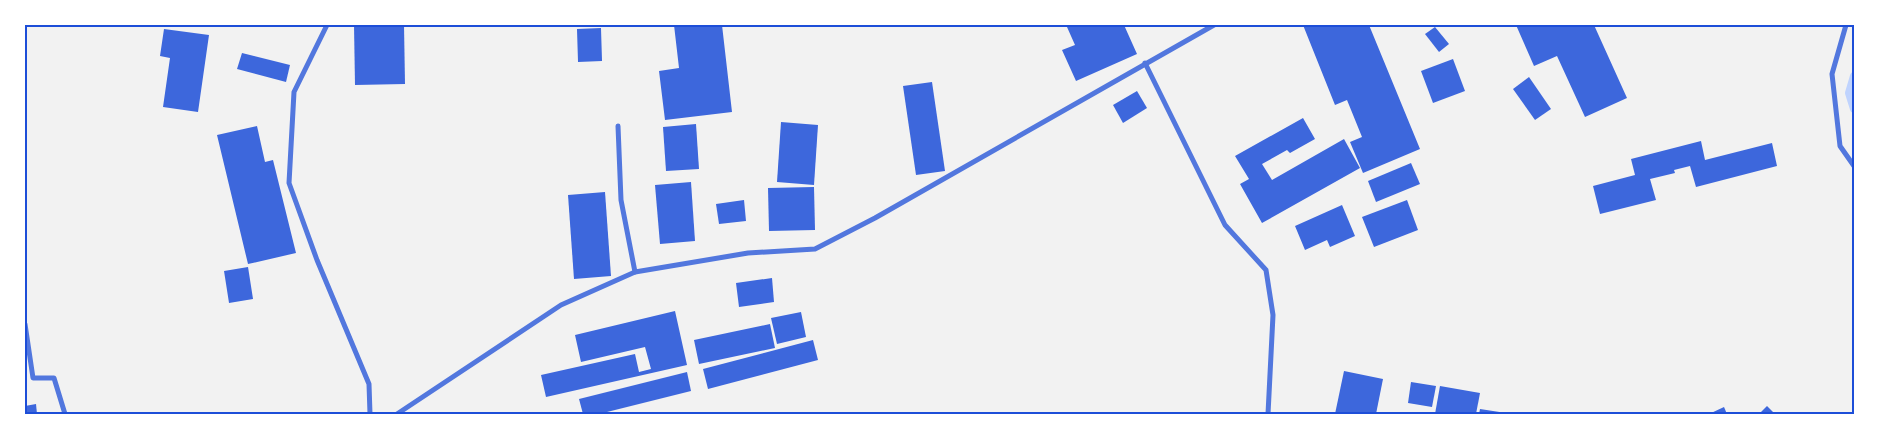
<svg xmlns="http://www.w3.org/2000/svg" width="1879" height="439" font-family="'Nunito Sans',sans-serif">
  <rect width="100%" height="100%" fill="#f2f2f2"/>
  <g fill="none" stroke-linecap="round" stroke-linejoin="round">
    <path stroke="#bfd3fe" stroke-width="8" d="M 1854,76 L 1849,93 L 1854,109"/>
  </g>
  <g fill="#3d67dc">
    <path d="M 354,25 L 404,25 L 405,84 L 355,85 Z"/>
    <path d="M 674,25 L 722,25 L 732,112 L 665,120 L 659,71 L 679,68 Z"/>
    <path d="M 1070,25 L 1124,25 L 1137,54 L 1076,81 L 1062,50 L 1075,45 L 1067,27 Z"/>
    <path d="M 1303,25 L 1369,25 L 1420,149 L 1363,173 L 1350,142 L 1362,137 L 1347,100 L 1335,105 Z"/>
    <path d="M 1516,25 L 1594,25 L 1627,98 L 1585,117 L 1557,56 L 1534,66 Z"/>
    <path d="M 1435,27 L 1449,44 L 1439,52 L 1425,34 Z"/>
    <path d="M 601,28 L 602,61 L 578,62 L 577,29 Z"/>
    <path d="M 164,29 L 209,35 L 198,112 L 163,107 L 170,58 L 160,56 Z"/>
    <path d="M 242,53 L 290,65 L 286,82 L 237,69 Z"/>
    <path d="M 1453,59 L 1465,91 L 1433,103 L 1421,71 Z"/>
    <path d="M 1529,77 L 1551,109 L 1535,120 L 1513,89 Z"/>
    <path d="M 932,82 L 945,171 L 916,175 L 903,86 Z"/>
    <path d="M 1137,91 L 1147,108 L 1123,123 L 1113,105 Z"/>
    <path d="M 1303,118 L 1315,139 L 1290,153 L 1287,150 L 1262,164 L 1272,180 L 1344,139 L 1360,168 L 1262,223 L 1240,184 L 1249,179 L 1235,156 Z"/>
    <path d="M 781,122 L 818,125 L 814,185 L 777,182 Z"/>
    <path d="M 696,124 L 699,169 L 666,171 L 663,127 Z"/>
    <path d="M 257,126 L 265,162 L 273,160 L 296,253 L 248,264 L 217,135 Z"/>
    <path d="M 1701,141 L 1705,160 L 1772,143 L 1777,166 L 1696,187 L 1690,166 L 1674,170 L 1675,173 L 1650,179 L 1656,200 L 1600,214 L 1593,186 L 1635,175 L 1631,159 Z"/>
    <path d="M 1411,163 L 1420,184 L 1376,202 L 1368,181 Z"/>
    <path d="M 691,182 L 695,241 L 660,244 L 655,185 Z"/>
    <path d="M 814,187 L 815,230 L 769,231 L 768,188 Z"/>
    <path d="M 605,192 L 611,276 L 574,279 L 568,195 Z"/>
    <path d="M 744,200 L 746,221 L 719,224 L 716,204 Z"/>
    <path d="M 1407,200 L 1418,230 L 1374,247 L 1362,217 Z"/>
    <path d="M 1342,205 L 1355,236 L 1330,247 L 1327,240 L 1305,250 L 1295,226 Z"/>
    <path d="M 248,267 L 253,299 L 229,303 L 224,271 Z"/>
    <path d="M 772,278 L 774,302 L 739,307 L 736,283 Z"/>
    <path d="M 675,311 L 687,365 L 546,397 L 541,375 L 635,354 L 639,372 L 651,369 L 645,347 L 581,362 L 575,335 Z"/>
    <path d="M 801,312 L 806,337 L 777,344 L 771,318 Z"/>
    <path d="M 770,324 L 775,348 L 699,364 L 694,340 Z"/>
    <path d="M 813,340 L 818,360 L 708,389 L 703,369 Z"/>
    <path d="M 1344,371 L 1383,379 L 1376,414 L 1335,414 Z"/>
    <path d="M 687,372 L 691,391 L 599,414 L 583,414 L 579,399 Z"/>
    <path d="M 1411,382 L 1436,386 L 1432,407 L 1408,403 Z"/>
    <path d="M 1440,386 L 1480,393 L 1476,414 L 1435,414 Z"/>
    <path d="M 36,404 L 37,414 L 25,414 L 25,406 Z"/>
    <path d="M 1767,406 L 1775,414 L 1759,414 Z"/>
    <path d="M 1724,407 L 1727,414 L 1709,414 Z"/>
    <path d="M 1480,409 L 1506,413 L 1506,414 L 1479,414 Z"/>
  </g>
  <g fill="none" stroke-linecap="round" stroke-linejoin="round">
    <g stroke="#5277de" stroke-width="5">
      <path d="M 327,25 L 294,92 L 289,183 L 317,260 L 369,384 L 370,414"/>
      <path d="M 1846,25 L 1832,74 L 1840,146 L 1854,166"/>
      <path d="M 1145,63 L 1225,225 L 1266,270 L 1273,315 L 1268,414"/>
      <path d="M 618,126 L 621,200 L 635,272"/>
      <path d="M 25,324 L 33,378 L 54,378 L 65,414"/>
      <path d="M 397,414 L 561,305 L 635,272 L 748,253 L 815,249 L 875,218 L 1214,25"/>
    </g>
  </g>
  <rect width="1879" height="439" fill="none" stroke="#ffffff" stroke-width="52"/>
  <rect x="26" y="26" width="1827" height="387" fill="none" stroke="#1d4ed8" stroke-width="2"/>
</svg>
